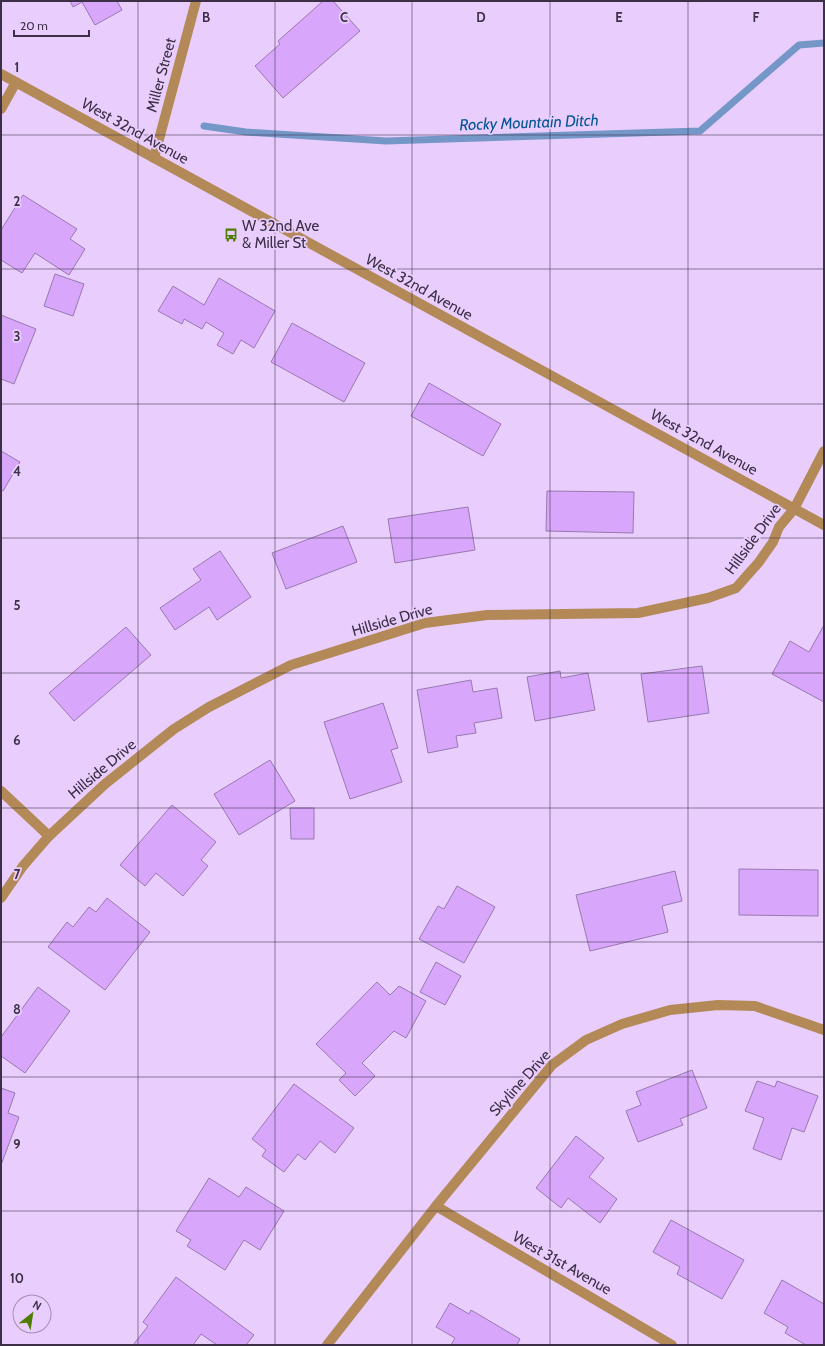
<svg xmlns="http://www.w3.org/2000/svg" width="825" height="1346" font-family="Cabin,sans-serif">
  <rect width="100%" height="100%" fill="#e9cefd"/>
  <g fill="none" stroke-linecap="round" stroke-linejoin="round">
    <path stroke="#7597c8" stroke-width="7" d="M 204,126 L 246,132 L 386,141 L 700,131 L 799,45 L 824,43"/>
  </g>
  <g fill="#d8a7fb" stroke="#9879af">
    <path d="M 70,1 L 117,1 L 122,10 L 95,25 L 82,2 L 73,7 Z"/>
    <path d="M 323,1 L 333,1 L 360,31 L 283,98 L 255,66 L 280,44 L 278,41 Z"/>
    <path d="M 23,195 L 77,229 L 70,239 L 85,249 L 69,275 L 35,253 L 22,273 L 1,260 L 1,230 Z"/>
    <path d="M 55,274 L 84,284 L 73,316 L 44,306 Z"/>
    <path d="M 219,278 L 275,311 L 254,348 L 241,340 L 233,354 L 217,345 L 224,333 L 206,322 L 202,329 L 184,319 L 182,324 L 158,311 L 173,286 L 204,305 Z"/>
    <path d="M 1,315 L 36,329 L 14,384 L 1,379 Z"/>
    <path d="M 292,323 L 365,363 L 344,402 L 271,362 Z"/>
    <path d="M 429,383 L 501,424 L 483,456 L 411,416 Z"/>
    <path d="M 1,451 L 20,462 L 3,491 L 1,490 Z"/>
    <path d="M 547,491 L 634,492 L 633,533 L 546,531 Z"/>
    <path d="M 468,507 L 475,550 L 395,563 L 388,519 Z"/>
    <path d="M 343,526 L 357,562 L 286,589 L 272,553 Z"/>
    <path d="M 220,551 L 251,597 L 217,620 L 209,607 L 175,630 L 160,608 L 201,580 L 193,569 Z"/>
    <path d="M 824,625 L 824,702 L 772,674 L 790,641 L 809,652 Z"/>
    <path d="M 126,627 L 151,655 L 74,721 L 49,693 Z"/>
    <path d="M 702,666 L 709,713 L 648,722 L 641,674 Z"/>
    <path d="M 560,671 L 561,678 L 588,673 L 595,710 L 535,721 L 527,677 Z"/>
    <path d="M 471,680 L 473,692 L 497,688 L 502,718 L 474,723 L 476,733 L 456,736 L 458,747 L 428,753 L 417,690 Z"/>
    <path d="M 383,703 L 398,748 L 391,750 L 402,782 L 350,799 L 324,722 Z"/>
    <path d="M 270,760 L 295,801 L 239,835 L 214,794 Z"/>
    <path d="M 172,805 L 216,842 L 201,860 L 208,866 L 183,896 L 156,873 L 145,886 L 120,865 Z"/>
    <path d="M 290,808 L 314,808 L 314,839 L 291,839 Z"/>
    <path d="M 739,869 L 818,870 L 818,916 L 739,915 Z"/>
    <path d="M 675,871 L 682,901 L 662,906 L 668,932 L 590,951 L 576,895 Z"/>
    <path d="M 457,886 L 495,907 L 464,963 L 419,939 L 438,906 L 444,909 Z"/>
    <path d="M 107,898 L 150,932 L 105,990 L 48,947 L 67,922 L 73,927 L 89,907 L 96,912 Z"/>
    <path d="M 436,962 L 461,976 L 445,1005 L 420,992 Z"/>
    <path d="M 377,982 L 390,995 L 399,986 L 426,1001 L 406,1038 L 394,1031 L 362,1063 L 375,1076 L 355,1096 L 339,1080 L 346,1073 L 316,1044 Z"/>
    <path d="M 38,987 L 70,1011 L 25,1073 L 1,1056 L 1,1037 Z"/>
    <path d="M 692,1070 L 707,1108 L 680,1119 L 683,1125 L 638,1142 L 626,1111 L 641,1105 L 636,1092 Z"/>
    <path d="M 757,1081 L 775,1087 L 777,1081 L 818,1096 L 804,1132 L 792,1128 L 781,1160 L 753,1149 L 764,1118 L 745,1111 Z"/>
    <path d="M 294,1084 L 354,1128 L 335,1153 L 320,1141 L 305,1160 L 298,1154 L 284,1172 L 262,1156 L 266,1150 L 252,1139 Z"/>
    <path d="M 1,1088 L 15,1093 L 8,1113 L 19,1117 L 1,1165 Z"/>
    <path d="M 576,1136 L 604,1158 L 589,1177 L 617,1199 L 600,1223 L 568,1198 L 561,1208 L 536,1188 Z"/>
    <path d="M 209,1178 L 239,1197 L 246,1187 L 284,1211 L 260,1250 L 244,1240 L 225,1270 L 187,1246 L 191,1240 L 176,1231 Z"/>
    <path d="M 671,1220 L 744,1260 L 722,1299 L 677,1274 L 680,1267 L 653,1252 Z"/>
    <path d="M 176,1277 L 254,1335 L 246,1345 L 217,1345 L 201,1334 L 193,1345 L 133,1345 L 148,1326 L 143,1322 Z"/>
    <path d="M 782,1280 L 824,1304 L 824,1345 L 806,1345 L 785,1333 L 788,1327 L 764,1313 Z"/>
    <path d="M 450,1303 L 469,1314 L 471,1310 L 520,1339 L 517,1345 L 451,1345 L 455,1338 L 436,1327 Z"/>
  </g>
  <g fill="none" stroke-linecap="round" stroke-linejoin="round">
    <g stroke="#b38957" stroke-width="10">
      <path d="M 1,74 L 824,525"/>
      <path d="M 1,109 L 16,82"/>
      <path d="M 154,158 L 196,1"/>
      <path d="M 1,791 L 49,836"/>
      <path d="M 1,898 L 23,866 L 49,836 L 105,784 L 174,729 L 209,707 L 291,665 L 425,623 L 487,615 L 638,613 L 708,598 L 736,588 L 759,562 L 773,542 L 779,527 L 794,509 L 824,451"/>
      <path d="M 436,1206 L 672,1345"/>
      <path d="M 327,1345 L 436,1206 L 552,1065 L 586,1040 L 622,1024 L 670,1010 L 718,1005 L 755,1006 L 824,1030"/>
    </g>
  </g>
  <path fill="none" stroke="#3c2f46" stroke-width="1" stroke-opacity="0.55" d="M 138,1 L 138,1345M 275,1 L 275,1345M 412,1 L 412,1345M 550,1 L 550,1345M 688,1 L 688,1345M 1,135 L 824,135M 1,269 L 824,269M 1,404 L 824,404M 1,538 L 824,538M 1,673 L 824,673M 1,808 L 824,808M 1,942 L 824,942M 1,1077 L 824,1077M 1,1211 L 824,1211"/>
  <defs>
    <g id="bus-bare" transform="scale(1.08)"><path d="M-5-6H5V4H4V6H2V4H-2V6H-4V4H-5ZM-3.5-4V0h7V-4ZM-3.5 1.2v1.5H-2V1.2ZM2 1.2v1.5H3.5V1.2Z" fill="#4e7c01" stroke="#e9cefd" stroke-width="2.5" paint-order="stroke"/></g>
  </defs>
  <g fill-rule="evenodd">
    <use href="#bus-bare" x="231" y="235"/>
  </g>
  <g text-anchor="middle" stroke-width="3.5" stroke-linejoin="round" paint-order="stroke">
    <g font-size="15" fill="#3c2f46" stroke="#e9cefd">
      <text transform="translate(161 75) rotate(-75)" y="5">Miller Street</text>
      <text transform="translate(135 131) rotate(29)" y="5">West 32nd Avenue</text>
      <text transform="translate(419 287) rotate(29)" y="5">West 32nd Avenue</text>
      <text transform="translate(704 442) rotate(29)" y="5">West 32nd Avenue</text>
      <text transform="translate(753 539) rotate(-54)" y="5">Hillside Drive</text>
      <text transform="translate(392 620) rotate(-16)" y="5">Hillside Drive</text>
      <text transform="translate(102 769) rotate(-40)" y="5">Hillside Drive</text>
      <text transform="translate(520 1083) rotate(-48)" y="5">Skyline Drive</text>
      <text transform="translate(562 1263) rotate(30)" y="5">West 31st Avenue</text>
    </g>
    <g font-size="15" fill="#3c2f46" stroke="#e9cefd" text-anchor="start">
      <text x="242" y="231">W 32nd Ave<tspan x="242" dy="17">&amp; Miller St</tspan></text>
    </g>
    <g font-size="16" font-style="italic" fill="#035595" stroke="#e9cefd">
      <text transform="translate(529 122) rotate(-2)" y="6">Rocky Mountain Ditch</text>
    </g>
  </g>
  <g font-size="13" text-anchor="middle" font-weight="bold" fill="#3c2f46" stroke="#e9cefd" stroke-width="3.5" stroke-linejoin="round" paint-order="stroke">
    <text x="206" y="22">B</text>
    <text x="344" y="22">C</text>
    <text x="481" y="22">D</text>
    <text x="619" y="22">E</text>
    <text x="756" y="22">F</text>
    <text x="17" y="72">1</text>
    <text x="17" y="206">2</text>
    <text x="17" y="341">3</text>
    <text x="17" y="476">4</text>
    <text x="17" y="610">5</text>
    <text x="17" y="745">6</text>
    <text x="17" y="879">7</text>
    <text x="17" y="1014">8</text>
    <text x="17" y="1149">9</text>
    <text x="17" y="1283">10</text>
  </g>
  <rect width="825" height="1346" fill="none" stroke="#3c2f46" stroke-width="4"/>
  <g transform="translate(32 1314) rotate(30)"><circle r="19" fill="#e9cefd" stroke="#a48eb4"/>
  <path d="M0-3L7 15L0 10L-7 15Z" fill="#4e7c01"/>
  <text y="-6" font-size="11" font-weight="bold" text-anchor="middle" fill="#3c2f46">N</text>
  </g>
  <path d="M14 30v6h75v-6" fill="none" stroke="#3c2f46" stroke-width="2"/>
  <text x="20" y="30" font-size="12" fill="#3c2f46" stroke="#e9cefd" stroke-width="3" paint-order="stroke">20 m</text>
</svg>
